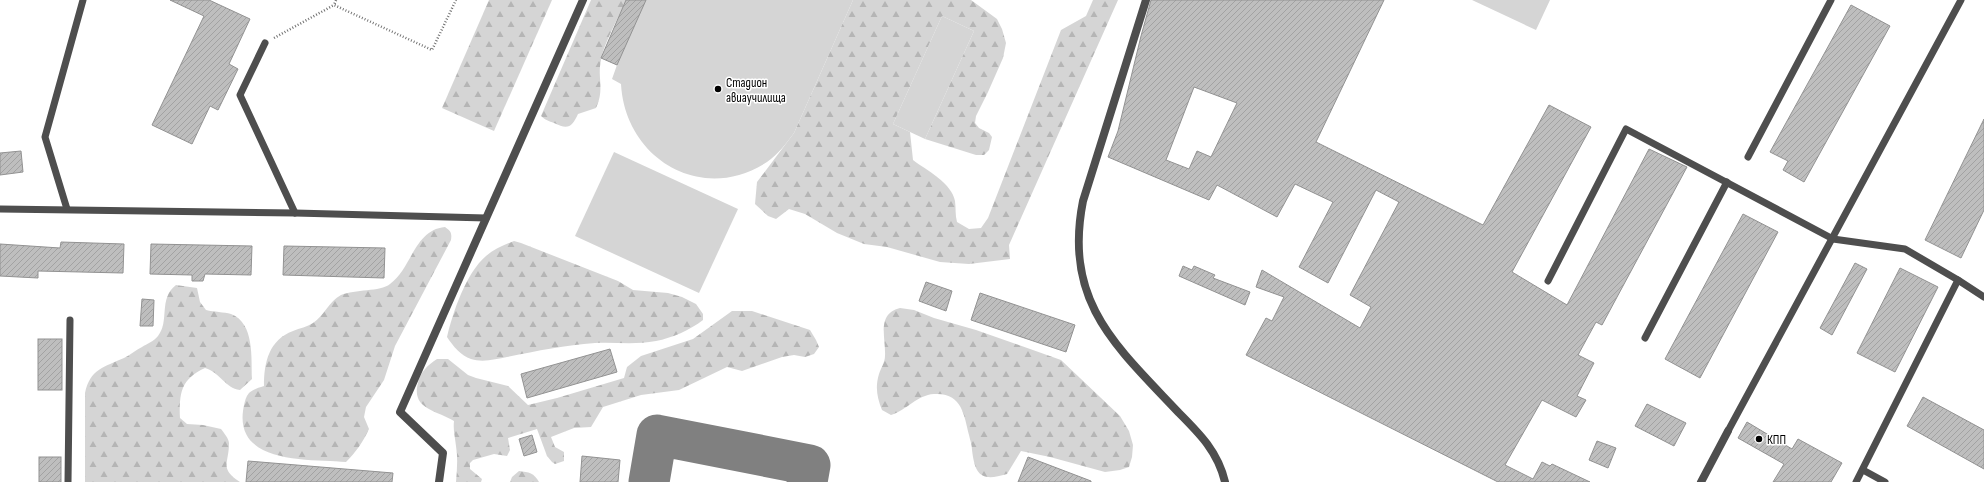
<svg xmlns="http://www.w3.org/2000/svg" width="1984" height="482" font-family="'Sofia Sans Condensed',sans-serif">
  <defs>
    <pattern id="forest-firs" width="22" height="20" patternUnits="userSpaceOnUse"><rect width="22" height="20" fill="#d5d5d5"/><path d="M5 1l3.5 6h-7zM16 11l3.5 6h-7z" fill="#b5b5b5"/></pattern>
    <pattern id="building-hatch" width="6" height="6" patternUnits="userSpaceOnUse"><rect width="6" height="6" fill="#bebebe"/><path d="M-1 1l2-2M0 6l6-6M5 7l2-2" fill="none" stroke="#a2a2a2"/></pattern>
  </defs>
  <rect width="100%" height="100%" fill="#fff"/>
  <g fill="#d5d5d5">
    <path d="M 626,0 L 853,0 L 794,133 C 786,144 778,154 767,162 C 701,205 625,158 621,84 L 612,79 L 617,65 L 601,58 Z"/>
    <path d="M 1472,0 L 1550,0 L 1536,30 Z"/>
    <path d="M 942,16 L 974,31 L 925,139 L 893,124 Z"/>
    <path d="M 614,152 L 738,209 L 699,293 L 575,236 Z"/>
  </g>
  <g fill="url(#forest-firs)">
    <path d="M 489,0 L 552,0 L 494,131 L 442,108 Z"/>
    <path d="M 591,0 L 626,0 C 620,15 603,45 601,60 C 597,78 605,89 596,108 L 578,114 C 572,127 568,130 554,123 C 549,121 545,120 541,116 Z"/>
    <path d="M 853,0 L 971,0 L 997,19 L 1002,29 L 1006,43 L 1003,58 L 988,92 L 976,116 L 975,123 L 979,128 L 989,133 L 992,137 L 989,150 L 984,155 L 976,155 L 925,139 L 974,31 L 942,16 L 893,124 L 910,132 L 913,160 C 926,170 952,183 955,201 C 956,208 955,215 957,222 L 969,229 L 981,228 L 988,218 L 1061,30 L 1086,16 L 1093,0 L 1118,0 L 1009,245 L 1010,259 L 969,264 L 940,262 L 887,247 L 864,244 L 837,233 L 805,214 L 789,209 L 776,219 L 768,216 L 755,204 L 757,182 L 794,133 Z"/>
    <path d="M 445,227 C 451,231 452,233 451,240 L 395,346 L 384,380 L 366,407 L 364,417 L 369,429 C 363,442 356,452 346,462 C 311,459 236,465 243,411 C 246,393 248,391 264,386 C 264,362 269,340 293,331 C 300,328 307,327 313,323 C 324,316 329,301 341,295 C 355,289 380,292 390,284 C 412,268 414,230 445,227 Z"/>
    <path d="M 514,241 L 521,243 L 618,281 L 633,290 L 668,293 L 682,297 L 696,304 L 703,314 L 703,320 C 690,330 672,338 656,341 C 635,345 616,342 595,343 C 565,345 537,351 507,357 C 496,359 483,363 471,359 C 461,356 453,346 447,337 C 453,312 466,273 486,256 C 494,249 504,245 514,241 Z"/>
    <path d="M 176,285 L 197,288 L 200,302 L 206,310 C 214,312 224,312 231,314 C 255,323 251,359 252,379 L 240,390 C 225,388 221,373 205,368 C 181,379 179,393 180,418 L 187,424 L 203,425 L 221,429 C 224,433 229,439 229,443 C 229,464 219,468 240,482 L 85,482 L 85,393 C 90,369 104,367 124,358 C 130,355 136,350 142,347 C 147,344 154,341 158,336 C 170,321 158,299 176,285 Z"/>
    <path d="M 900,308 L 914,310 L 934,318 L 976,330 L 1061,360 L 1120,416 L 1129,431 L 1133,445 L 1132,457 L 1129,467 L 1120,470 L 1105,472 L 1050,457 L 1021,451 L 1007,474 C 981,482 975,475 972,450 C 972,445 970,440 969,435 C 964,415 962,392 934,394 C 917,395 907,410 891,415 L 882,410 C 877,397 875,387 879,374 C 881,368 885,362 885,356 C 886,338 876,314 900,308 Z"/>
    <path d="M 732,311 L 752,311 L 810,330 L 816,340 L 819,347 L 814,354 L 805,357 L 794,355 L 782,357 L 742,371 L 727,367 L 679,390 L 641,395 L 603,407 L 591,427 L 574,428 L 551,437 L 555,447 L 564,452 L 564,461 L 555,464 L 552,462 L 547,456 L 537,429 L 508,438 L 510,450 L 507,456 L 494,454 L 473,460 L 470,463 L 470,469 L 482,479 L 481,482 L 456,482 C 457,470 458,458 456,446 C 455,437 453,430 454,421 C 436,410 411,409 418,383 C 420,372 428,365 437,359 L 448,359 L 468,375 L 476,378 L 508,386 L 528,405 L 557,398 L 624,378 L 627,367 L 641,356 L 693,339 Z"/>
    <path d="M 519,471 C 529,472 534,473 539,482 L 510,482 L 512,477 Z"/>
  </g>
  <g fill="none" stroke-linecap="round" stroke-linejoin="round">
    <path stroke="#808080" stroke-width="41" d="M 649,482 L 657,435 L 810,465 L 807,482"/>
  </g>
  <g fill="url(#building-hatch)" stroke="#929292" fill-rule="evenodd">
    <path d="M 170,0 L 209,0 L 250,19 L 229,64 L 238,69 L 218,110 L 210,106 L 192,144 L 152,125 L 204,16 Z"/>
    <path d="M 626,0 L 646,0 L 617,65 L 601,58 Z"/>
    <path d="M 1151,0 L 1384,0 L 1316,142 L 1483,225 L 1549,105 L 1591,127 L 1512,272 L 1567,305 L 1649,149 L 1687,167 L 1602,325 L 1596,322 L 1578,355 L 1594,363 L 1577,396 L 1586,400 L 1576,417 L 1542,400 L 1505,465 L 1533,479 L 1542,462 L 1550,466 L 1552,464 L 1590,482 L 1498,482 L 1246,355 L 1266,318 L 1272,321 L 1284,297 L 1256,287 L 1262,270 L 1360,328 L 1371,307 L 1350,295 L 1399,202 L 1376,190 L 1328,283 L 1299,267 L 1333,202 L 1295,184 L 1277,217 L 1217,185 L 1209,200 L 1108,157 L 1118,131 L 1141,36 ZM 1194,87 L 1237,103 L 1211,157 L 1197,151 L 1189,169 L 1166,160 Z"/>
    <path d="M 1851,5 L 1890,26 L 1804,182 L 1783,170 L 1788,161 L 1770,152 Z"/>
    <path d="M 1984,119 L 1984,210 L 1961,258 L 1925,240 Z"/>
    <path d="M 21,151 L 23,172 L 0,175 L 0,153 Z"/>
    <path d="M 1743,214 L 1778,232 L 1700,378 L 1665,359 Z"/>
    <path d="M 61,242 L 124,244 L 123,273 L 38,271 L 38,278 L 0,276 L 0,244 L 60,248 Z"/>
    <path d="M 151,244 L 252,246 L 251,275 L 205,274 L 203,281 L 192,281 L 192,275 L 150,274 Z"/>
    <path d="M 284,246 L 385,248 L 384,278 L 283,275 Z"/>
    <path d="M 1855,263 L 1867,269 L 1832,335 L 1820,328 Z"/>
    <path d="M 1183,266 L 1192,270 L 1194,266 L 1215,275 L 1213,278 L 1250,292 L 1245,305 L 1179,276 Z"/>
    <path d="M 1900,268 L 1938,287 L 1895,372 L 1857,353 Z"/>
    <path d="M 926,282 L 952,291 L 946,311 L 919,301 Z"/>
    <path d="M 980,293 L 1075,325 L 1066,352 L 971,320 Z"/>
    <path d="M 142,299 L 154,300 L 153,326 L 140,326 Z"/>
    <rect x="38" y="339" width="24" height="51"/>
    <path d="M 610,349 L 617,372 L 527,398 L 521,374 Z"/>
    <path d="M 1923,397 L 1984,430 L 1984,469 L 1907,426 Z"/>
    <path d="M 1647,404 L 1686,423 L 1674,446 L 1635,426 Z"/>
    <path d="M 1747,422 L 1792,449 L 1798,439 L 1842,463 L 1831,482 L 1773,482 L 1784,464 L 1738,438 Z"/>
    <path d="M 532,435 L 537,452 L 524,456 L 519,439 Z"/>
    <path d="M 1597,441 L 1616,448 L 1608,468 L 1589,460 Z"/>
    <path d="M 582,456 L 620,460 L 618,482 L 580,482 Z"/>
    <rect x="39" y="457" width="22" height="25"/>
    <path d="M 1028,457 L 1091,481 L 1091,482 L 1018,482 Z"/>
    <path d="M 248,461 L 393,473 L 392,482 L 246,482 Z"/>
  </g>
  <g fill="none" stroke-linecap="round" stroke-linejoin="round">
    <g stroke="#707070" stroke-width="2.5" stroke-dasharray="1 2" stroke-linecap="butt">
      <path d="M 336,0 L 334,5 L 432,50 L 456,0"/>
      <path d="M 274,38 L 334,5"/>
    </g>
    <g stroke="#4e4e4e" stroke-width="7">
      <path d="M 265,43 L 240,95 L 295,213"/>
      <path d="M 1748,157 L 1831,0"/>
      <path d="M 0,209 L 295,213 L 486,218"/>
      <path d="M 67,209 L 45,137 L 83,0"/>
      <path d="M 1548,281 L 1626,129 L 1833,239 L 1905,249 L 1958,280 L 1984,297"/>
      <path d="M 1645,338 L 1727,182"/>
      <path d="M 1728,431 L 1961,0"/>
      <path d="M 1863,470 L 1885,482"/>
      <path d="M 68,482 L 70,320"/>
      <path d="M 1856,482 L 1958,280"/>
    </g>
    <g stroke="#4e4e4e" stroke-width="8">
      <path d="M 1146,0 L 1083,201 C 1063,302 1116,346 1179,413 C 1200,434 1218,452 1225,482"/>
      <path d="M 439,482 L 443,453 L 400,412 L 583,0"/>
      <path d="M 1701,482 L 1728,431"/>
    </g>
  </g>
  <g fill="#000" stroke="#fff" stroke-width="1.5">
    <circle cx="718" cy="89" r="4"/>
    <circle cx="1759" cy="439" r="4"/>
  </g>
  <g text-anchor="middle" stroke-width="3" stroke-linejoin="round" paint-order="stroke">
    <g font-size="13" fill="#000" stroke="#fff" text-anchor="start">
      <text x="726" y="87">Стадион<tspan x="726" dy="15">авиаучилища</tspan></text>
      <text x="1767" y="444">КПП</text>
    </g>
  </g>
</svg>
